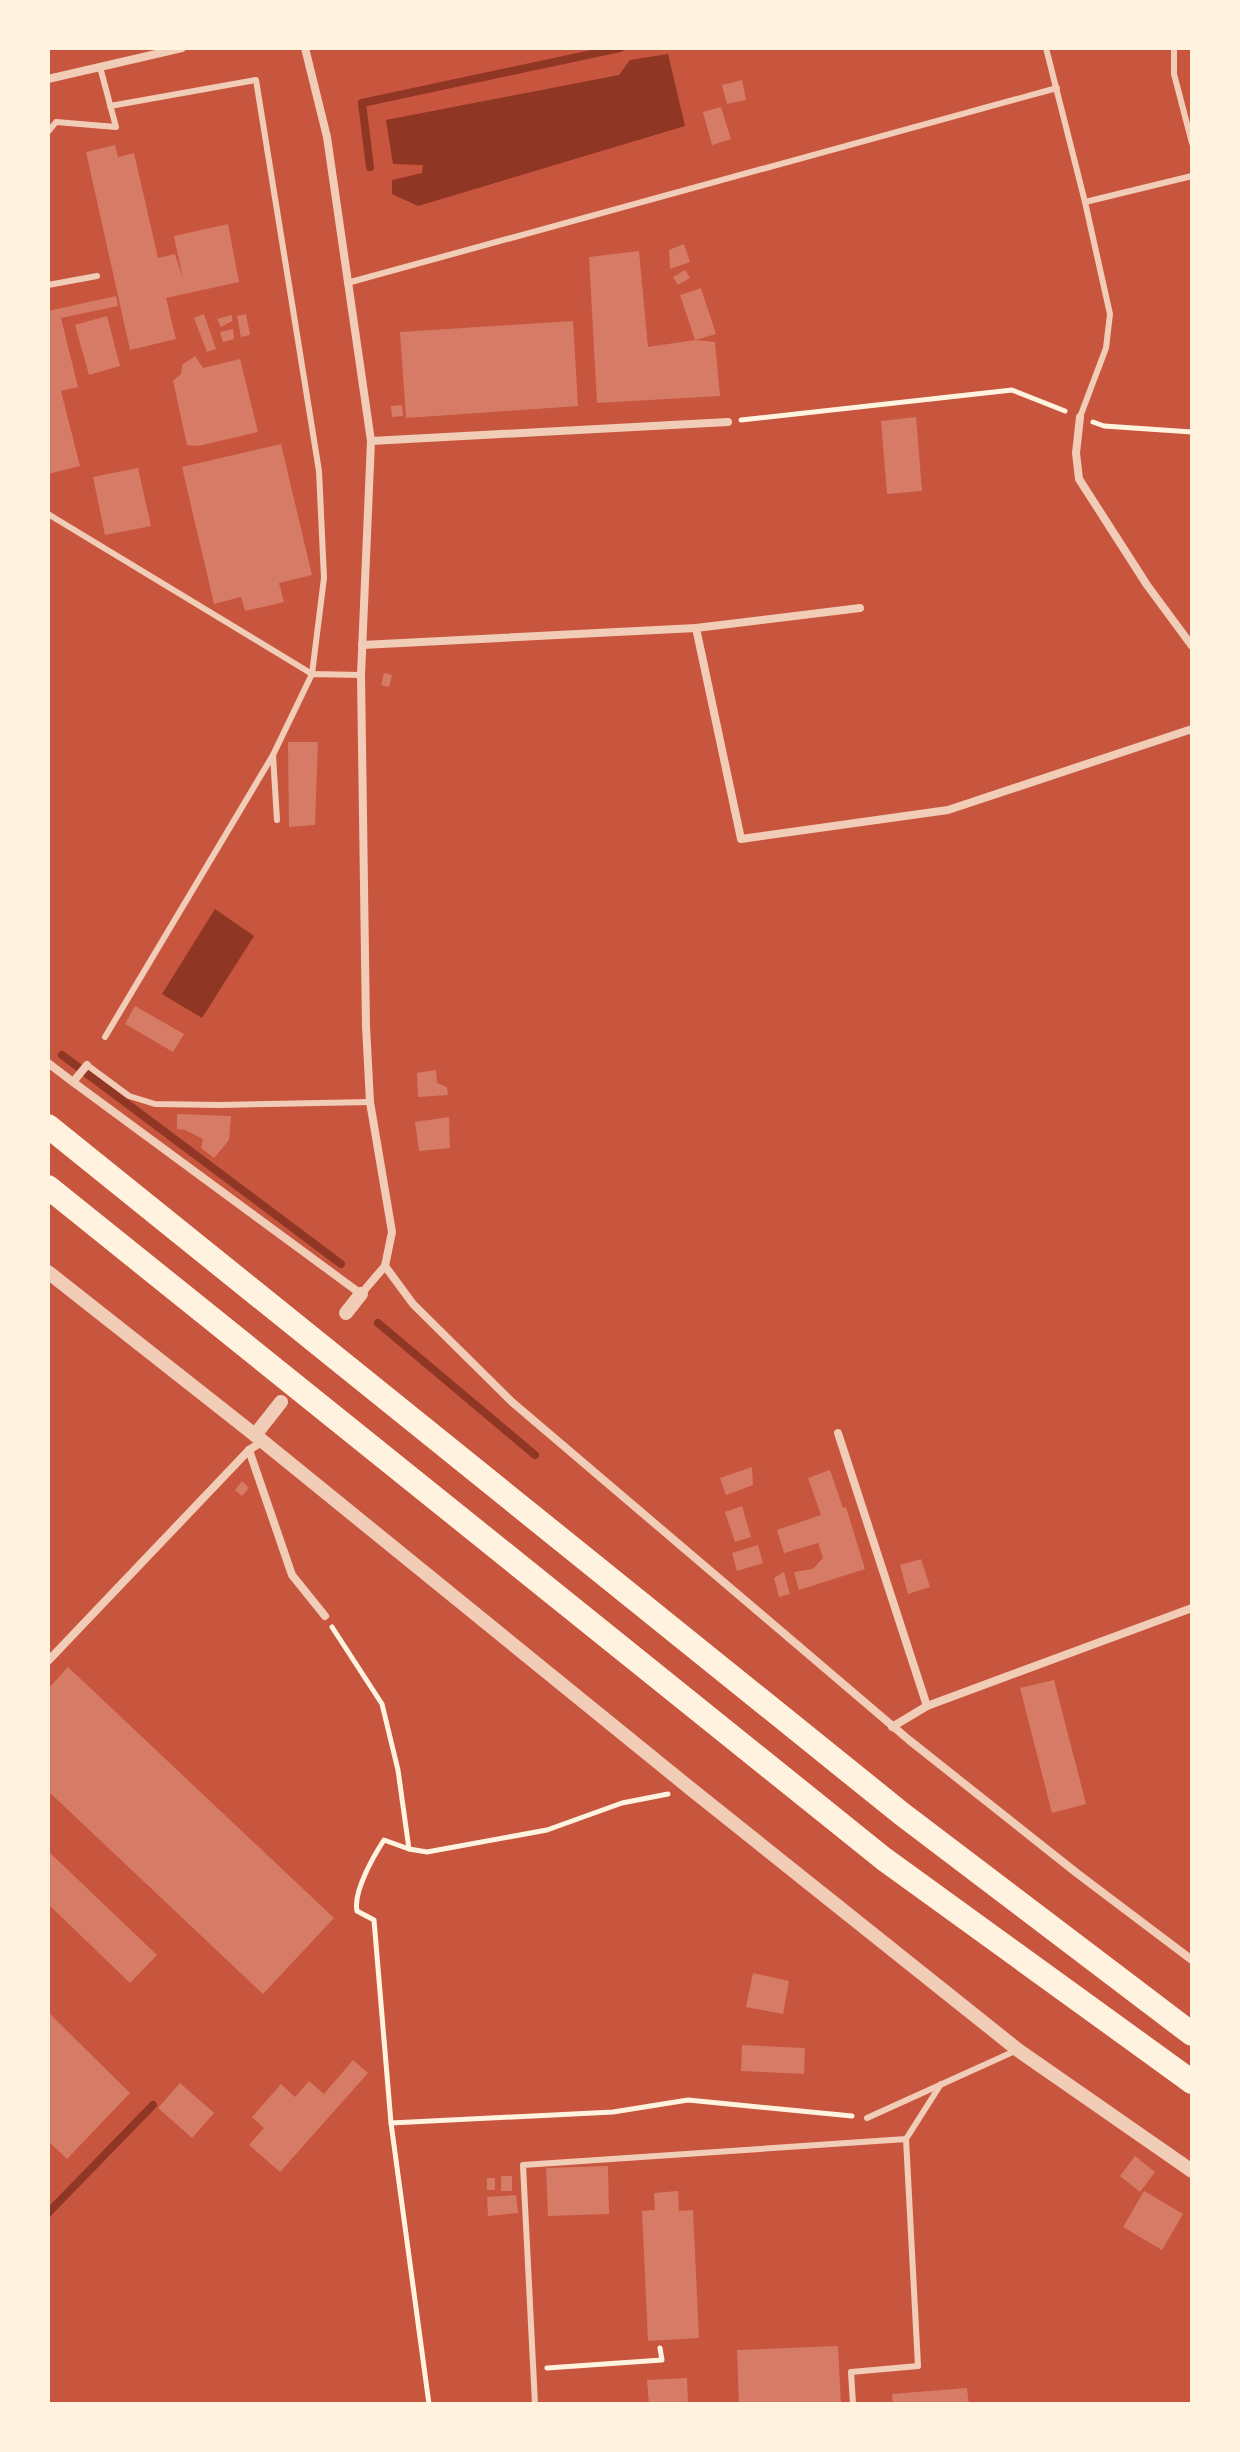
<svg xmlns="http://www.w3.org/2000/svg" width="1240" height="2452" font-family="Cabin,sans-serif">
  <rect width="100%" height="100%" fill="#c8553d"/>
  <g fill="#8f3625">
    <path d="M 668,54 L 685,126 L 418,206 L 392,194 L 392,180 L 422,173 L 423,165 L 393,164 L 386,120 L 619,75 L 630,60 Z"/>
    <path d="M 215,909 L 254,936 L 202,1018 L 162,994 Z"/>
  </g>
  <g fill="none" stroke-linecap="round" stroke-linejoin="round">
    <g stroke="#8f3625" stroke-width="8">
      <path d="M 370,167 L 362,103 L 620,48"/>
      <path d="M 62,1055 L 341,1264"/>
      <path d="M 378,1323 L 535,1455"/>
      <path d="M 48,2213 L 153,2105"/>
    </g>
  </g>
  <g fill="#d67c66">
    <path d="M 742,80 L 746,100 L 727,104 L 722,85 Z"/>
    <path d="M 721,107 L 731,139 L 712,145 L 703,112 Z"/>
    <path d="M 115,145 L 118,157 L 134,153 L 158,258 L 175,254 L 183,279 L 174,236 L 228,224 L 239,282 L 166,298 L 176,339 L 130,350 L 86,152 Z"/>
    <path d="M 684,244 L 690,262 L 670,269 L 669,250 Z"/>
    <path d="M 639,251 L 648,347 L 695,340 L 715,342 L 720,396 L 597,403 L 589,257 Z"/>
    <path d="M 685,270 L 690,278 L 678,285 L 673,277 Z"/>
    <path d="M 701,288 L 716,334 L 695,340 L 680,295 Z"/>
    <path d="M 116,296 L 118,306 L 61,318 L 78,387 L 61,391 L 80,466 L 48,474 L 48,311 Z"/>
    <path d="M 204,314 L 216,349 L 207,352 L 194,318 Z"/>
    <path d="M 246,314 L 250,335 L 241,337 L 237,316 Z"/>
    <path d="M 232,315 L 232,321 L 221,327 L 217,319 Z"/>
    <path d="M 107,316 L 120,366 L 89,375 L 75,325 Z"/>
    <path d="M 573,321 L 578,406 L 406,418 L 400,332 Z"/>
    <path d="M 233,329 L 234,339 L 223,342 L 220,332 Z"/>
    <path d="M 195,356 L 203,368 L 240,359 L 258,432 L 198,446 L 187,445 L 173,381 L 181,374 L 182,365 Z"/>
    <path d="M 402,405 L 403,416 L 392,417 L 391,406 Z"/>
    <path d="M 916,417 L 922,491 L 887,494 L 881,421 Z"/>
    <path d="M 281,444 L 312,575 L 279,583 L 284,602 L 245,611 L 241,597 L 214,604 L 182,467 Z"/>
    <path d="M 138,468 L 151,526 L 105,535 L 93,477 Z"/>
    <path d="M 384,673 L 392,675 L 389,687 L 381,685 Z"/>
    <path d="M 288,742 L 318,742 L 315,825 L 289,827 Z"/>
    <path d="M 135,1006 L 184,1034 L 173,1052 L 125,1024 Z"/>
    <path d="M 436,1070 L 437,1083 L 447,1087 L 448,1095 L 418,1097 L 417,1073 Z"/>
    <path d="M 177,1114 L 231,1116 L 229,1140 L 214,1158 L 201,1148 L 203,1139 L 185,1130 L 177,1129 Z"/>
    <path d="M 449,1117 L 450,1148 L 419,1151 L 415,1122 Z"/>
    <path d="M 752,1467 L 753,1485 L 726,1495 L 720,1478 Z"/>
    <path d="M 830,1470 L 843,1508 L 846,1507 L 865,1569 L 799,1590 L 794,1572 L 813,1569 L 823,1558 L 818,1543 L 784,1553 L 777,1530 L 821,1515 L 808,1478 Z"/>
    <path d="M 242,1481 L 249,1488 L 242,1496 L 235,1490 Z"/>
    <path d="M 742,1506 L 751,1537 L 735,1542 L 725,1512 Z"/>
    <path d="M 758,1545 L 763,1563 L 737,1571 L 732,1553 Z"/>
    <path d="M 921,1559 L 930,1587 L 908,1594 L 900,1565 Z"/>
    <path d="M 784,1572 L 790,1594 L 779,1597 L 774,1578 Z"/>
    <path d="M 68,1667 L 334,1918 L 263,1994 L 48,1791 L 48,1689 Z"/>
    <path d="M 1054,1680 L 1086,1804 L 1052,1813 L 1020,1688 Z"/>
    <path d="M 48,1851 L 157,1955 L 130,1983 L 48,1904 Z"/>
    <path d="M 753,1973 L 789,1981 L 783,2014 L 746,2007 Z"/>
    <path d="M 48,2012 L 130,2093 L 67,2159 L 48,2141 Z"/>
    <path d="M 742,2045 L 805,2048 L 804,2074 L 741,2071 Z"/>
    <path d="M 353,2060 L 368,2073 L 280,2172 L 249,2145 L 264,2128 L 252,2117 L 281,2084 L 295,2097 L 309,2081 L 324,2094 Z"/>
    <path d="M 180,2083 L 214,2113 L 192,2138 L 158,2108 Z"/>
    <path d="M 1135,2156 L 1155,2172 L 1140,2192 L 1120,2176 Z"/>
    <path d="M 608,2166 L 609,2214 L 548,2216 L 546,2168 Z"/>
    <rect x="501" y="2176" width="11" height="15"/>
    <rect x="487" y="2178" width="8" height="12"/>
    <path d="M 678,2191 L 679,2211 L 693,2210 L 699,2338 L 648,2341 L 642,2211 L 655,2210 L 654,2193 Z"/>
    <path d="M 1144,2191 L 1183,2214 L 1162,2250 L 1123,2227 Z"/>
    <path d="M 516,2195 L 518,2213 L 488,2216 L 487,2197 Z"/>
    <path d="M 838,2346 L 841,2404 L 739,2404 L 737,2350 Z"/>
    <path d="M 687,2378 L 688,2404 L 649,2404 L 647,2380 Z"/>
    <path d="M 967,2388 L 969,2404 L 893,2404 L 892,2394 Z"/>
  </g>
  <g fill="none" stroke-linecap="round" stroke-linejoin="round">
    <g stroke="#fff3e0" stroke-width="5">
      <path d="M 741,420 L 1012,390 L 1065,411"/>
      <path d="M 1093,422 L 1104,426 L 1192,432"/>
      <path d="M 332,1627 L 382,1704 L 398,1770 L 409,1849 L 384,1840 C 373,1857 353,1892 357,1911 L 374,1920 L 391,2123 L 429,2404"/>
      <path d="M 409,1849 L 427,1852 L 547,1830 L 622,1803 L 668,1794"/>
      <path d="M 391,2123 L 613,2112 L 688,2100 L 852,2116"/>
      <path d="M 547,2368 L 662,2360 L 660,2348"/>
    </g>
    <g stroke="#f1ccb7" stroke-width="6">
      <path d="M 1046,48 L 1085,202 L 1192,176"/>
      <path d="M 1174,48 L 1174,74 L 1192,143"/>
      <path d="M 48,132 L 56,122 L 116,127 L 100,67"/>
      <path d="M 347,283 L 1057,88"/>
      <path d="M 48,285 L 97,276"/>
      <path d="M 1080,417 L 1106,348 L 1110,314 L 1085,202"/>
      <path d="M 48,514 L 312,674 L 324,578 L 319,471 L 256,80 L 110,106"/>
      <path d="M 277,820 L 273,755 L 312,674 L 361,675"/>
      <path d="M 105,1037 L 273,755"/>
      <path d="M 87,1065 L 129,1096 L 155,1104 L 220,1105 L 370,1102"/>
      <path d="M 867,2118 L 1015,2051"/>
      <path d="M 535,2404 L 523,2165 L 906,2139 L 941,2084"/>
      <path d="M 853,2404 L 851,2372 L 918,2366 L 906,2139"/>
    </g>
    <g stroke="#f1ccb7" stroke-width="8">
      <path d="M 48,79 L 182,48"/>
      <path d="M 1080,417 L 1076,453 L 1079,479 L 1147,585 L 1192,646"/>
      <path d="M 371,441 L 728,422"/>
      <path d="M 696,628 L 741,839 L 948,810 L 1192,729"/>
      <path d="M 362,645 L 696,628 L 860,608"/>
      <path d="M 48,1063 L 73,1082"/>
      <path d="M 87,1065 L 73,1082 L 361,1294 L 385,1266 L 392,1232 L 370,1102 L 366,1026 L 361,675 L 371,441 L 327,137 L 305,48"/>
      <path d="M 385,1266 L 413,1304 L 512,1402 L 909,1740 L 1078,1874 L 1192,1960"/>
      <path d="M 838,1433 L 927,1706"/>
      <path d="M 249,1450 L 292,1575 L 325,1616"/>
      <path d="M 48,1661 L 249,1450 L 262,1442"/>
      <path d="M 892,1727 L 927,1706 L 1192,1608"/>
    </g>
    <g stroke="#f1ccb7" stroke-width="14">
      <path d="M 48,1272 L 255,1435 L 691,1789 L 1018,2050 L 1192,2171"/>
      <path d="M 346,1313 L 361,1294"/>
      <path d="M 255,1435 L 281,1402"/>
    </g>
    <g stroke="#fff3e0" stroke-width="24">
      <path d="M 48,1126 L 902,1814 L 1192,2034"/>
      <path d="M 48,1187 L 884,1859 L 1192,2082"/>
    </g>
  </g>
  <rect width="1240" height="2452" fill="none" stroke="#fff3e0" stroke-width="100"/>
</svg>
